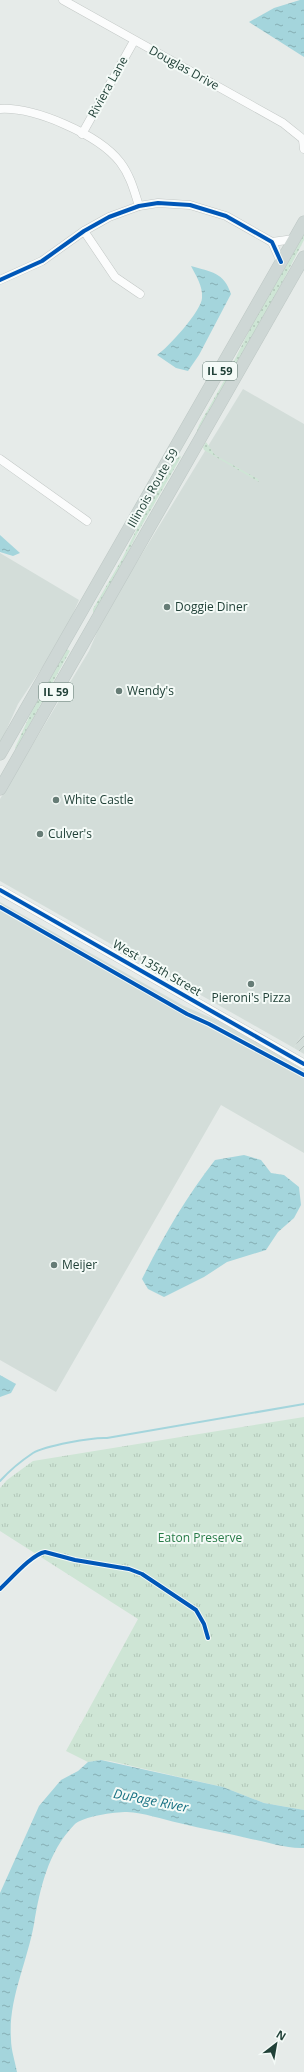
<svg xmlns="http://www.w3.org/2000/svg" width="304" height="2072" font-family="'Open Sans',sans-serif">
  <defs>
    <pattern id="industrial-furrows" width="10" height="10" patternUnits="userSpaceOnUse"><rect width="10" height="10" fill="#d3ddd9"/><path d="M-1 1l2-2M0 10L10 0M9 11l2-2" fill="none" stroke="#b5bfbb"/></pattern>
    <pattern id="grass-dots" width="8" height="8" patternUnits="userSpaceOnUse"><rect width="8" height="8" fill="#cee5d5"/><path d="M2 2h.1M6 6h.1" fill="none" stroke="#b1c6b8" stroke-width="1.8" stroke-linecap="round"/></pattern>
    <pattern id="park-tufts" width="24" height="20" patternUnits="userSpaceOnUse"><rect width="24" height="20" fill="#cee5d5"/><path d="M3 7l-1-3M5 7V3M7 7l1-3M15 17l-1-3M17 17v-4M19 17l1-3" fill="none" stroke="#b1c6b8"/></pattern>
    <pattern id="water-ripples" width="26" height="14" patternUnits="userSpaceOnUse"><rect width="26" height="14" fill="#a4d5dc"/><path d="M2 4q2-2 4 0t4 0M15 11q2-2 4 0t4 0" fill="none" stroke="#85aeb3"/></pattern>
  </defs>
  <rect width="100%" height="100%" fill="#e6ebe9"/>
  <g fill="#d3ddd9">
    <path d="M 243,389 L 304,424 L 304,1030 L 294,1048 L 0,881 L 0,799 L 89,651 L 104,616 Z"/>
    <path d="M 0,553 L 79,600 L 63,636 L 18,704 L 0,744 Z"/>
    <path d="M 0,902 L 184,1006 L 221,1022 L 304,1070 L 304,1153 L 221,1105 L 56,1392 L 0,1360 Z"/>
  </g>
  <path fill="url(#industrial-furrows)" d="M 304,1030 L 304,1054 L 294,1048 Z"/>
  <g fill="url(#grass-dots)">
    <path d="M 304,232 L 304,240 L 270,306 L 196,434 L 199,425 L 225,379 L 260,309 Z"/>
    <path d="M 206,442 L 215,455 L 258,479 L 259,482 L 204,450 L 203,447 Z"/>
    <path d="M 180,456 L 181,457 L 138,532 L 108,592 L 93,613 L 93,609 L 122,559 L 151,500 L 174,461 Z"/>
    <path d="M 67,649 L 70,651 L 16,749 L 15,748 L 39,695 Z"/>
  </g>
  <path fill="url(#park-tufts)" d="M 304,1417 L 304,1810 L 264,1803 L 223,1787 L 110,1761 L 101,1760 L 88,1762 L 66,1751 L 138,1619 L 0,1531 L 0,1488 L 7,1480 L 33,1461 Z"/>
  <g fill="url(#water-ripples)">
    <path d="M 300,0 L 304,0 L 304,57 L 249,22 L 274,8 Z"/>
    <path d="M 191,266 C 211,272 224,272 231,294 L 199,355 L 188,371 L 176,368 L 157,355 C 168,348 202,310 202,298 C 203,286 196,276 191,266 Z"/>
    <path d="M 0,535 L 20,553 L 13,556 L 0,552 Z"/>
    <path d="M 244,1155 L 261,1160 L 271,1173 L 284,1175 L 299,1187 L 301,1205 L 294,1218 L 278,1232 L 266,1250 L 227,1262 L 204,1277 L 164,1297 L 148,1289 L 142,1279 C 163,1237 186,1197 215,1160 Z"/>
    <path d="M 0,1375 L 16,1384 L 11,1393 L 0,1397 Z"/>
    <path d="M 101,1760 L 223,1787 L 264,1803 L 304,1810 L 304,1848 C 286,1849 268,1842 251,1839 C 227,1833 203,1829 179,1823 C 162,1819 144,1813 127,1812 C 114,1812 83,1816 74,1825 C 48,1852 40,1888 34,1924 C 27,1963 8,2000 11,2039 C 11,2050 15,2061 17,2072 L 0,2072 L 0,1893 L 39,1806 L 61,1780 L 78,1771 L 88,1762 Z"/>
  </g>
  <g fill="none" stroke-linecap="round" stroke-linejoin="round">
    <path stroke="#a4d5dc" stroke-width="2" d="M 0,1481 C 10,1470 21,1461 33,1453 C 45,1446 92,1437 107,1438 L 304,1404"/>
    <g stroke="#c3c8c6" stroke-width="9">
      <g id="minor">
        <path d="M 63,0 L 283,123 L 304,140"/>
        <path d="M 0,109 C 34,107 98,134 120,162 C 130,175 134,190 139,206"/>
        <path d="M 82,134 L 134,41"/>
        <path d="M 303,140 L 304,149"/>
        <path d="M 84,231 L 115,277 L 140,294"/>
        <path d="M 272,242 L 294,239"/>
        <path d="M 0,280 L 42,261 L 84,231 L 109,217 L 139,206 L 158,203 L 190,205 L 226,216 L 272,242 L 281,262"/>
        <path d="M 0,459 L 87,521"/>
      </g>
    </g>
    <g stroke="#c3c8c6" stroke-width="10">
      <path id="tertiary" d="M 0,890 L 304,1064"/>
    </g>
    <g stroke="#bdc7c4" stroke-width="13">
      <g id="primary">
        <path d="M 0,754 L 304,222"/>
        <path d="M 0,789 L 304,257"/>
      </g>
    </g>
    <use href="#minor" stroke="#fbfcfc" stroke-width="8"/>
    <use href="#tertiary" stroke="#fbfcfc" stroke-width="9"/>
    <use href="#primary" stroke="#ced7d5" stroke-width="12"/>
    <g stroke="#f4faf7" stroke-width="6">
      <g id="cycleway">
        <path d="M 0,280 L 42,261 L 84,231 L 109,217 L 139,206 L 158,203 L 190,205 L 226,216 L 272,242 L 281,262"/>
        <path d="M 0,890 L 304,1064"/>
        <path d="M 0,907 L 187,1014 L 209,1024 L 304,1075"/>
        <path d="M 0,1589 C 10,1580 32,1554 45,1552 L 75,1560 L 129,1569 L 142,1574 L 196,1610 L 204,1624 L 208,1638"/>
      </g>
    </g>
    <use href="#cycleway" stroke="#0057b8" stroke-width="4"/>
  </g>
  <g fill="#667c76" stroke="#f4faf7" stroke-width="1.5">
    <circle cx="167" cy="607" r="4"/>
    <circle cx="119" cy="691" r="4"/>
    <circle cx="56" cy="800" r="4"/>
    <circle cx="40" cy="834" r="4"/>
    <circle cx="251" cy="984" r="4"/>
    <circle cx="54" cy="1265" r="4"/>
  </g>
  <g text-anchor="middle" stroke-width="4" stroke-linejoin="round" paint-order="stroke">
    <g fill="#f4faf7" stroke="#607871" stroke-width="1">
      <rect x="203" y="362" width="34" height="18" rx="3"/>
      <rect x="39" y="683" width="34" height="18" rx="3"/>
    </g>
    <g font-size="11" font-weight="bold" fill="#214138">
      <text x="220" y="375">IL 59</text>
      <text x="56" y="696">IL 59</text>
    </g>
    <g font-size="12" fill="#214138" stroke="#f4faf7">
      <text transform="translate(184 68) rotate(29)" y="4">Douglas Drive</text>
      <text transform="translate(108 87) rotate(-61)" y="4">Riviera Lane</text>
      <text transform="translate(153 488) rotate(-60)" y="4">Illinois Route 59</text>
      <text transform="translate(157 968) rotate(30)" y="4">West 135th Street</text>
    </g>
    <g font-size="12" fill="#214138" stroke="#f4faf7" text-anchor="start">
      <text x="175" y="611">Doggie Diner</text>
      <text x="127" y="695">Wendy's</text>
      <text x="64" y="804">White Castle</text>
      <text x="48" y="838">Culver's</text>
      <text x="251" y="1002" text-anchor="middle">Pieroni's Pizza</text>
      <text x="62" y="1269">Meijer</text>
    </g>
    <g font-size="12" fill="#287b48" stroke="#f4faf7">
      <text x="200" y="1542">Eaton Preserve</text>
    </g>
    <g font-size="13" font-style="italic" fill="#167082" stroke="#f4faf7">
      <text transform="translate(151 1800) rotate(11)" y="5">DuPage River</text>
    </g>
  </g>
  <g transform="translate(276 2044) rotate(31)" stroke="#f4faf7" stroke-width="3" paint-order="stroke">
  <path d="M0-3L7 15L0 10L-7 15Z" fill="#214138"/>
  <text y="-6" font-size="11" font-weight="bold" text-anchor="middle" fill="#214138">N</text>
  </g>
</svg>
